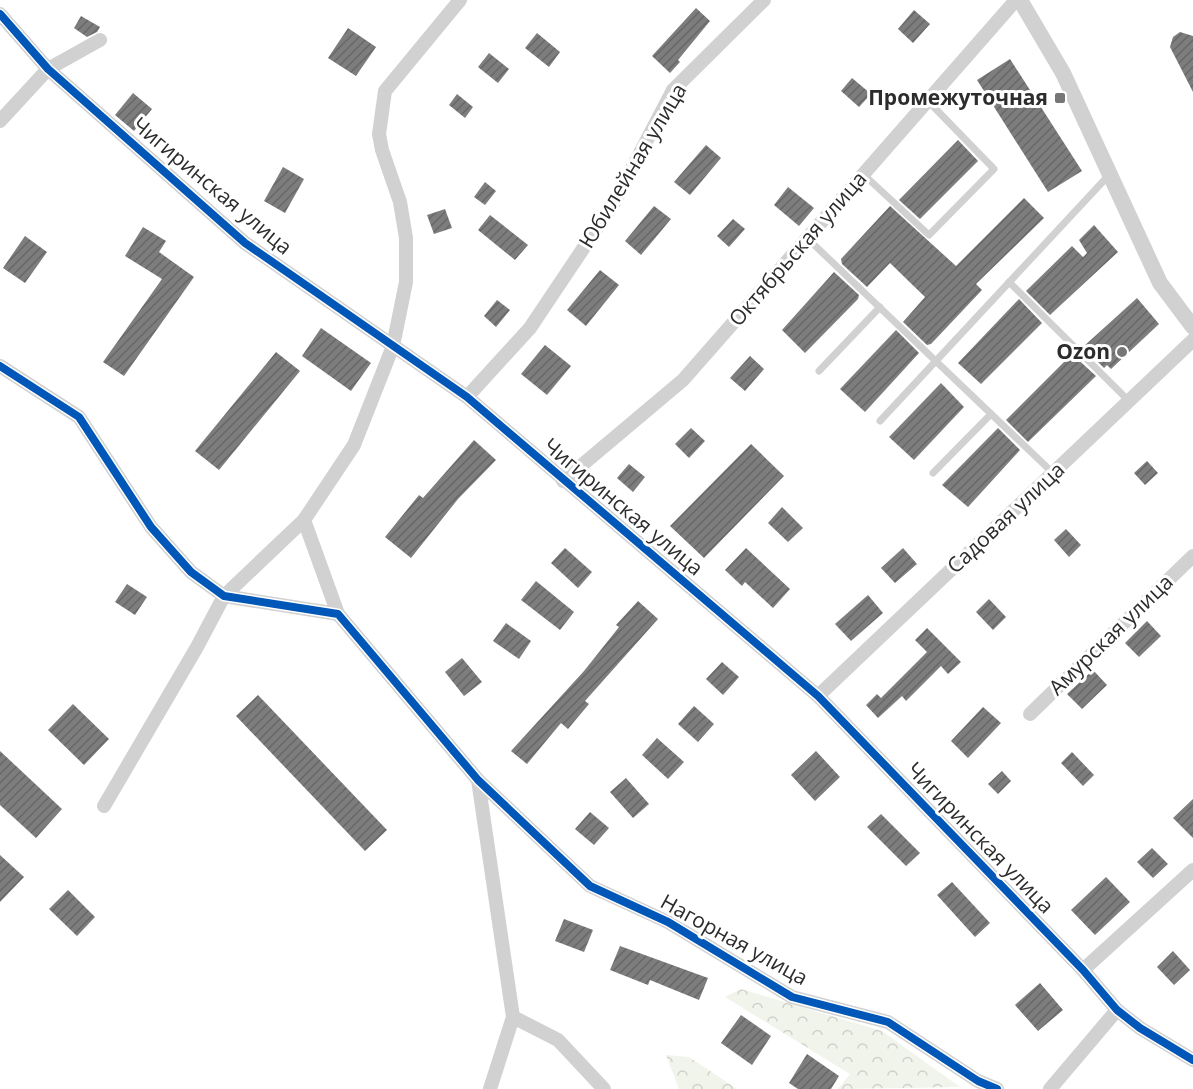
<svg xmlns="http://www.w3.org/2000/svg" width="1193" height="1089" font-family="'Open Sans',sans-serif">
  <defs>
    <pattern id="forest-crowns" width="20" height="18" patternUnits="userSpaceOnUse" patternTransform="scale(1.5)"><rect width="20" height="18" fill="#f0f4ea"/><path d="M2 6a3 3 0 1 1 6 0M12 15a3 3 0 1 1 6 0" fill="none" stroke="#ced1c9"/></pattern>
    <pattern id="building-hatch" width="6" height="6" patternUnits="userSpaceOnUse" patternTransform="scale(1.5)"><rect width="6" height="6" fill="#7d7d7d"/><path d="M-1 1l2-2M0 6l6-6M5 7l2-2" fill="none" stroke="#676767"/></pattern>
  </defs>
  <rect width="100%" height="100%" fill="#fff"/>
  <g fill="url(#forest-crowns)">
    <path d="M 741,989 L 882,1031 L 960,1087 L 838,1089 L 850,1074 L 725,997 Z"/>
    <path d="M 666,1055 L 689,1057 L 737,1089 L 679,1089 Z"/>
  </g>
  <g fill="url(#building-hatch)">
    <path d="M 696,8 L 710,21 L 678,60 L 680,62 L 670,73 L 652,56 Z"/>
    <path d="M 914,10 L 930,24 L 913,43 L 898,29 Z"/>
    <path d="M 81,16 L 100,27 L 97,32 L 87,37 L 74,28 Z"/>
    <path d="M 348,28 L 376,47 L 356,76 L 328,58 Z"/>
    <path d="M 1180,32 L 1193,36 L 1193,92 L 1170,47 L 1173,37 Z"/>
    <path d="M 537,33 L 560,52 L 549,67 L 525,48 Z"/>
    <path d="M 489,53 L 509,69 L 498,83 L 478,67 Z"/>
    <path d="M 1010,59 L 1082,171 L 1048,192 L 977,80 Z"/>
    <path d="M 852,78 L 871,94 L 859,107 L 841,91 Z"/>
    <path d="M 133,93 L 152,109 L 134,131 L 115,115 Z"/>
    <path d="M 457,94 L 473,107 L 465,118 L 449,105 Z"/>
    <path d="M 958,140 L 978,161 L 920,219 L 899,200 Z"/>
    <path d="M 706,145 L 721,158 L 690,195 L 674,182 Z"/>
    <path d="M 283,167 L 304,179 L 285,213 L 264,201 Z"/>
    <path d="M 485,182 L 496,191 L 485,205 L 474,197 Z"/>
    <path d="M 788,187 L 814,208 L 799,226 L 774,205 Z"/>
    <path d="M 1024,198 L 1044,218 L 976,284 L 982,290 L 931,344 L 927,345 L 903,322 L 925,297 L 890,263 L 867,287 L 842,264 L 841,259 L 890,206 L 956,266 Z"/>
    <path d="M 654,206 L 671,219 L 641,255 L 625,241 Z"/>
    <path d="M 445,209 L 452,228 L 434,234 L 427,215 Z"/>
    <path d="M 490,215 L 528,245 L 515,260 L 478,230 Z"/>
    <path d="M 733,219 L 745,229 L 729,247 L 717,236 Z"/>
    <path d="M 1094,225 L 1118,252 L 1050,315 L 1026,291 L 1072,246 L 1083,257 L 1087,253 L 1079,240 Z"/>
    <path d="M 143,227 L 166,241 L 159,252 L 194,277 L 124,376 L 103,362 L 162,279 L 125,256 Z"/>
    <path d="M 25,236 L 47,252 L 25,283 L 3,268 Z"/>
    <path d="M 600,270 L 619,285 L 586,326 L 567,310 Z"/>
    <path d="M 834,272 L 859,295 L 858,299 L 805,353 L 782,330 Z"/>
    <path d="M 1137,298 L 1159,324 L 1111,369 L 1107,365 L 1104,368 L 1083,347 Z"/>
    <path d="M 1019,299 L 1042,323 L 981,384 L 958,363 Z"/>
    <path d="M 497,300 L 510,310 L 496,327 L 484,316 Z"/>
    <path d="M 321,328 L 371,363 L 351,391 L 302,356 Z"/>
    <path d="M 896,330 L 919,353 L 865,412 L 840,389 Z"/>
    <path d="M 545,345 L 571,366 L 547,395 L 521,374 Z"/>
    <path d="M 276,352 L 300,371 L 219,470 L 195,451 Z"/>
    <path d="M 1072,354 L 1096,376 L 1028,442 L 1006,420 Z"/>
    <path d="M 750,356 L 764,369 L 745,391 L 730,378 Z"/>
    <path d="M 941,383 L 964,407 L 914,460 L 889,437 Z"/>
    <path d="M 691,428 L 705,441 L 689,458 L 675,444 Z"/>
    <path d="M 998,428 L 1020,450 L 968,507 L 942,485 Z"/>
    <path d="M 474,440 L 496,460 L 458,499 L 411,558 L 385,537 L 419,495 L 423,498 Z"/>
    <path d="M 751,444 L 784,476 L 704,558 L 670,526 Z"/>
    <path d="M 1147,461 L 1158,473 L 1145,485 L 1134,473 Z"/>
    <path d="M 629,464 L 645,477 L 633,492 L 617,478 Z"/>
    <path d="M 782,507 L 803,528 L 788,542 L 768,523 Z"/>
    <path d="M 1066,529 L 1081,545 L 1069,557 L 1054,540 Z"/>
    <path d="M 565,548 L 592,572 L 578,588 L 551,563 Z"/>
    <path d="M 746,548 L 790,589 L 773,608 L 745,582 L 742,586 L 725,570 Z"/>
    <path d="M 903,548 L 917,564 L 895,583 L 881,568 Z"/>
    <path d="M 536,581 L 574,612 L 560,630 L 521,600 Z"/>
    <path d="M 127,584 L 147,597 L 135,615 L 115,602 Z"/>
    <path d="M 868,595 L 883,613 L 851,641 L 835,624 Z"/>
    <path d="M 989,599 L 1006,617 L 993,630 L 976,612 Z"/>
    <path d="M 638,601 L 658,619 L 585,701 L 589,704 L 568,729 L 561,723 L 527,764 L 511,751 L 584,671 L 619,627 L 616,625 Z"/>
    <path d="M 1147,621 L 1161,636 L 1139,657 L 1125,643 Z"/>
    <path d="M 506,623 L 531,641 L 519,659 L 493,641 Z"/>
    <path d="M 927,628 L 961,662 L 948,674 L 941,666 L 906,701 L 902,696 L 878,718 L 866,705 L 877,694 L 881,698 L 927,652 L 915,640 Z"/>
    <path d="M 462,658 L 482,682 L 464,696 L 445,672 Z"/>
    <path d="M 722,662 L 739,677 L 723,695 L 706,679 Z"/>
    <path d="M 1093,670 L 1107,685 L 1082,709 L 1067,694 Z"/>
    <path d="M 258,695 L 387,830 L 365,851 L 236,716 Z"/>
    <path d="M 73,704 L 109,739 L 84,765 L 48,730 Z"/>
    <path d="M 694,706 L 714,724 L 698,742 L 678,724 Z"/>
    <path d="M 983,707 L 1001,723 L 968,758 L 951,741 Z"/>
    <path d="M 657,738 L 684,762 L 668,779 L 642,755 Z"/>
    <path d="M 0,751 L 62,809 L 36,838 L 0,805 Z"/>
    <path d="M 816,751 L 840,777 L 815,801 L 791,775 Z"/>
    <path d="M 1072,752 L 1094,775 L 1083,786 L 1061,763 Z"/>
    <path d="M 1002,771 L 1011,781 L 998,794 L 988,784 Z"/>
    <path d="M 626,778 L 649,804 L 633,818 L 610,792 Z"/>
    <path d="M 1193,799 L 1193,838 L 1173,818 Z"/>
    <path d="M 590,812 L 609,828 L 594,845 L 575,829 Z"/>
    <path d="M 881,814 L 920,853 L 906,866 L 867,827 Z"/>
    <path d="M 1152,848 L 1168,864 L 1153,878 L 1137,862 Z"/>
    <path d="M 0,855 L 24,877 L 0,902 Z"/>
    <path d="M 1106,877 L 1130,902 L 1095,935 L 1071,910 Z"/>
    <path d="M 952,882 L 990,923 L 975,937 L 937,895 Z"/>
    <path d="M 68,890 L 95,917 L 77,936 L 49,909 Z"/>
    <path d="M 564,919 L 593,930 L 584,952 L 555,941 Z"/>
    <path d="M 620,946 L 708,978 L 699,1000 L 650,980 L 648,985 L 610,970 Z"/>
    <path d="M 1173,951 L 1190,970 L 1174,985 L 1157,967 Z"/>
    <path d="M 1040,983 L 1063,1010 L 1038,1031 L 1015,1005 Z"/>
    <path d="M 741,1015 L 771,1036 L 752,1065 L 721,1043 Z"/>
    <path d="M 807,1054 L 839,1076 L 831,1089 L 798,1089 L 789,1083 Z"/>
  </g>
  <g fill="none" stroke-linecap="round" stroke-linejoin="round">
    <g stroke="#d1d1d1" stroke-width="7">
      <path d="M 863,174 L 929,235 L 994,169 L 927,100"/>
      <path d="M 807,238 L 1053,473"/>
      <path d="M 1009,282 L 1129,401"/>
      <path d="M 819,371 L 880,307"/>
      <path d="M 880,421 L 1109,175"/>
      <path d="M 933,473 L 991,414"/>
    </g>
    <g stroke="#d1d1d1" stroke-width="14">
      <path d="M 0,14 L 48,69 L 245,243 L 467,397 L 818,696 L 1083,970 L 1117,1010 L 1140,1028 L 1193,1060"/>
      <path d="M 0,121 L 48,69 L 100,40"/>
      <path d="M 0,366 L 79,417 L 151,527 L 191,572 L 224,596 L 338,614 L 478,780 L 590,886 L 668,922 L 792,997 L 888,1022 L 978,1081 L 997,1089"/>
      <path d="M 467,397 L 530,328 L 615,201 L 673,90 L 764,0"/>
      <path d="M 563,481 L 683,380 L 1016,0"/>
      <path d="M 304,520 L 338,614"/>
      <path d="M 818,696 L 1193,340"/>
      <path d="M 1030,714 L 1193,556"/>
      <path d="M 478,780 L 513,1017 L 490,1089"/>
      <path d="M 104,806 L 197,647 L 224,596 L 304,520 L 354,445 L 393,346 L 406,282 L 406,238 L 400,202 L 382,150 L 379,134 L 385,91 L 460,0"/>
      <path d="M 1083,970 L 1193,870"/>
      <path d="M 513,1017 L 558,1040 L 604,1089"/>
      <path d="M 1050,1089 L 1117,1010"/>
    </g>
    <path stroke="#d1d1d1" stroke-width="16" d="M 1020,0 L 1063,73 L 1160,283 L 1193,327"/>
    <g stroke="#fff" stroke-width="11">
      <g id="cycleway">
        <path d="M 0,14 L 48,69 L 245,243 L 467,397 L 818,696 L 1083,970 L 1117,1010 L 1140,1028 L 1193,1060"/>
        <path d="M 0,366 L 79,417 L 151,527 L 191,572 L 224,596 L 338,614 L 478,780 L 590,886 L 668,922 L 792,997 L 888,1022 L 978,1081 L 997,1089"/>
      </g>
    </g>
    <use href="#cycleway" stroke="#0057b8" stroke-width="8"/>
  </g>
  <g fill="#767676" stroke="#fff" stroke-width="2">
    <rect x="1054" y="92" width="12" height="12" rx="3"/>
    <circle cx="1122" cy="352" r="6"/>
  </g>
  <g text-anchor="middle" stroke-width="6" stroke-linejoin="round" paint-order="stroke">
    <g font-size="21" font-weight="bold" fill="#2c2c2c" stroke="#fff" text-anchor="end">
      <text x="1048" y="105">Промежуточная</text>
      <text x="1110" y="359">Ozon</text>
    </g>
    <g font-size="21" fill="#2c2c2c" stroke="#fff">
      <text transform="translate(633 166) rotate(-59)" y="7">Юбилейная улица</text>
      <text transform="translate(212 186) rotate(40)" y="7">Чигиринская улица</text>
      <text transform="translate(798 249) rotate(-49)" y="7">Октябрьская улица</text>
      <text transform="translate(623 507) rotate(40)" y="7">Чигиринская улица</text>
      <text transform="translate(1006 518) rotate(-43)" y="7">Садовая улица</text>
      <text transform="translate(1111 635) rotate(-44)" y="7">Амурская улица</text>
      <text transform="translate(980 838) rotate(46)" y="7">Чигиринская улица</text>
      <text transform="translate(734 940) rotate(29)" y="7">Нагорная улица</text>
    </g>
  </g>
</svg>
